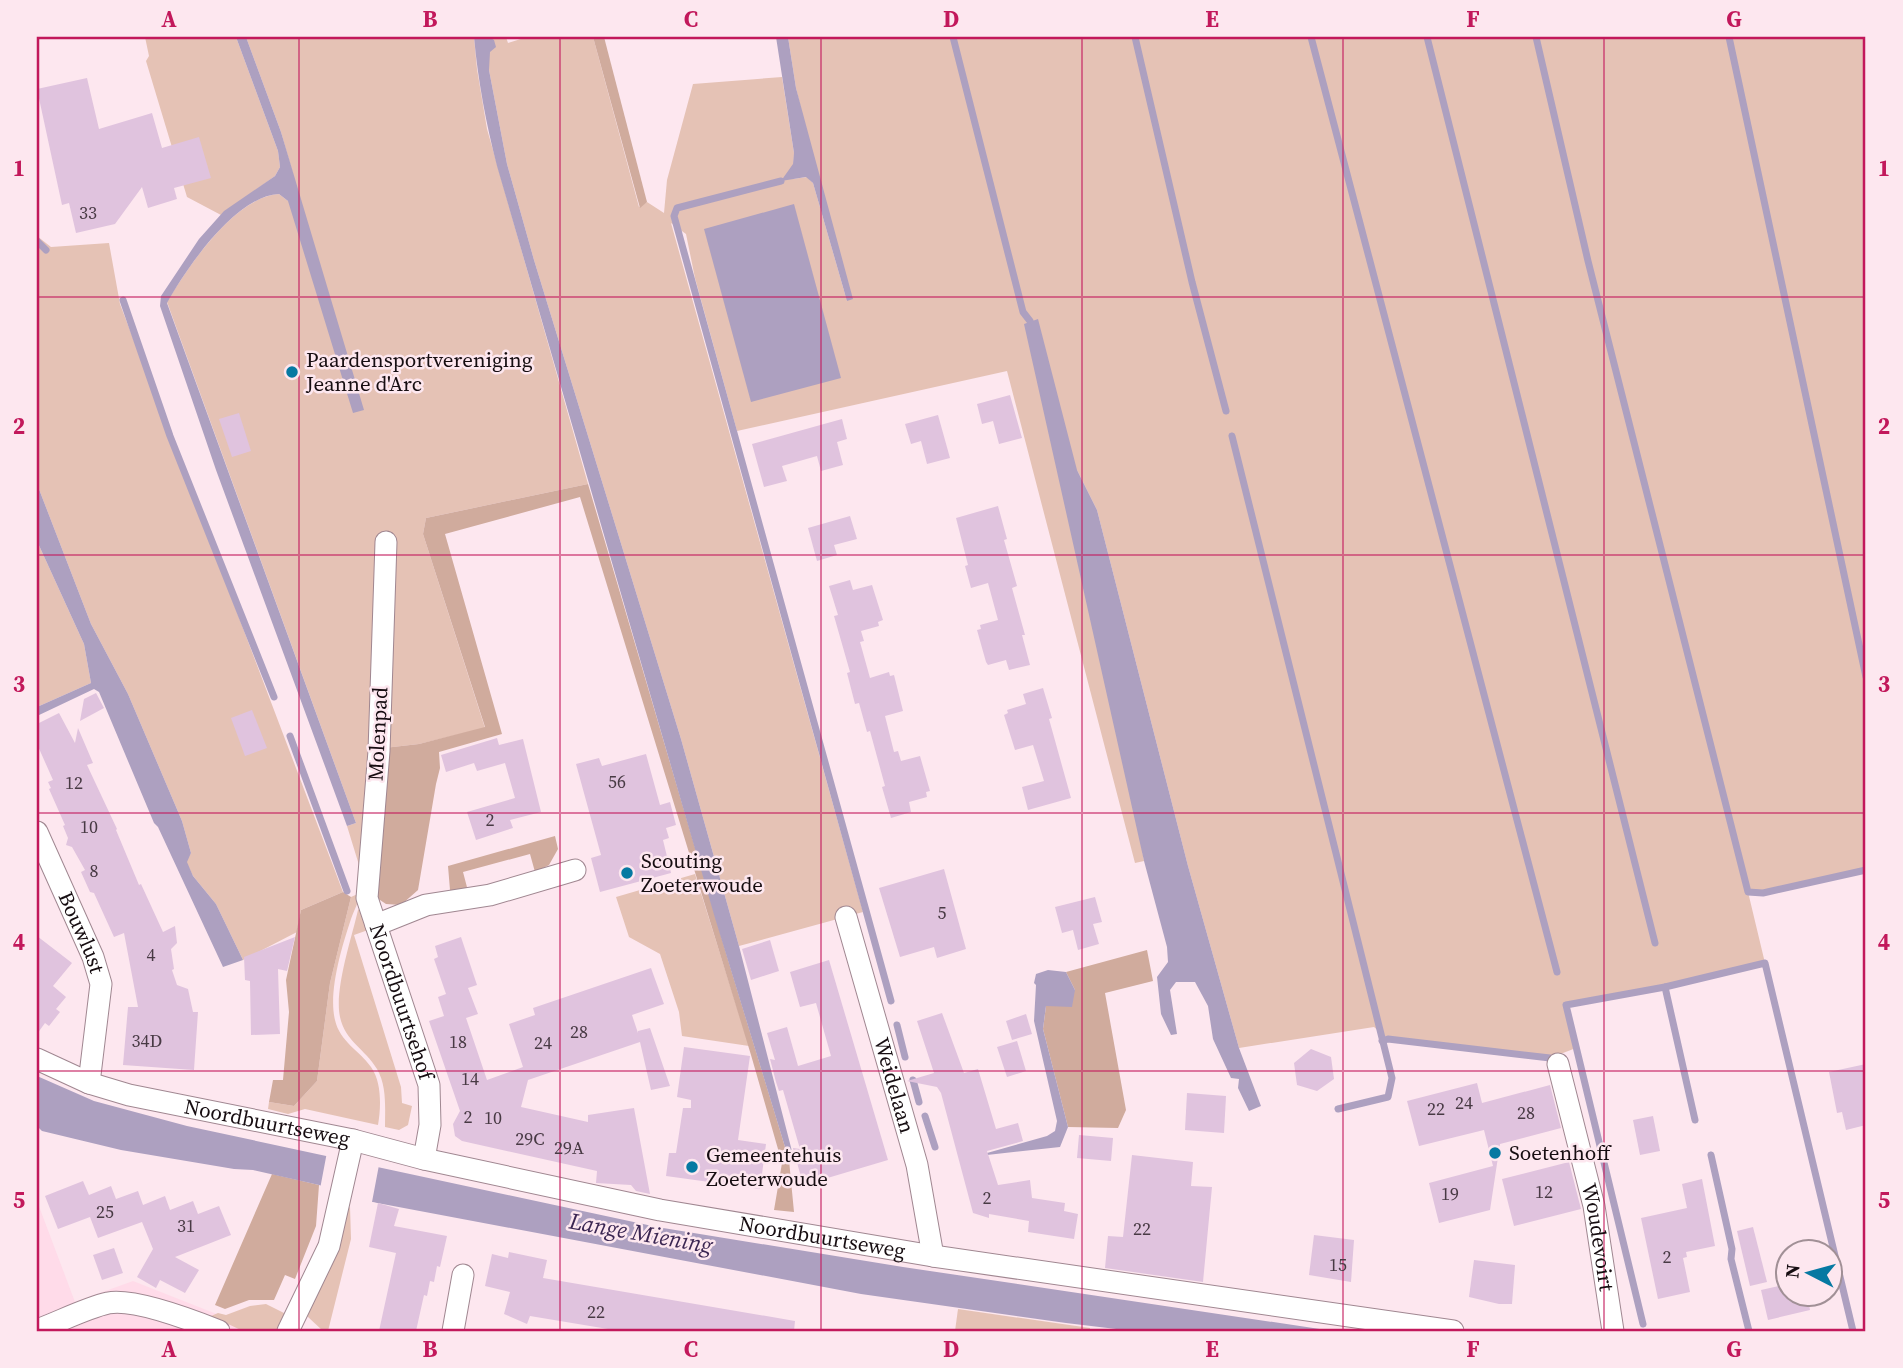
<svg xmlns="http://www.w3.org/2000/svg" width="1903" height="1368" font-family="'Source Serif 4',serif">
  <rect width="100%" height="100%" fill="#fde7ef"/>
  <path fill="#ffdbe9" d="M 37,1201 L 75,1302 L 133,1281 L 247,1326 L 245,1331 L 37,1331 Z"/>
  <g fill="#e5c2b5">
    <path d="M 145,37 L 236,37 L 278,151 L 280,167 L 275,176 L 221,215 L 187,197 L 146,61 L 149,56 Z"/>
    <path d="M 246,37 L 474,37 L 477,69 L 487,129 L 588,484 L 426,518 L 423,534 L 485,728 L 419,744 L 384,748 L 363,878 L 347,826 L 356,823 L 167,302 C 188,267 234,197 279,194 L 288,201 L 293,174 L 281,132 Z"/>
    <path d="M 489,37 L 506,37 L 508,43 L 527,37 L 593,37 L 639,207 L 647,202 L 664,213 L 667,180 L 693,84 L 782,77 L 794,153 L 793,179 L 807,177 L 813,183 L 847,301 L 796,88 L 788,37 L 1866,37 L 1866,870 L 1763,893 L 1748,892 L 1765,963 L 1665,987 L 1566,1005 L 1576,1048 L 1550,1058 L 1388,1039 L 1374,1027 L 1239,1048 L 1188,866 L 1097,510 L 1077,470 L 1144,861 L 1135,863 L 1007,371 L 737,431 L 695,278 L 686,234 L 671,223 L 863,912 L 739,946 L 681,739 L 534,260 L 507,164 L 489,70 Z"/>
    <path d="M 37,236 L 51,247 L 109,243 L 120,304 L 343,892 L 301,910 L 297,932 L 243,960 L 216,904 L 193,876 L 186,862 L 191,853 L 182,821 L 128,694 L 91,624 L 37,484 Z"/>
    <path d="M 37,541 L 84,644 L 91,683 L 37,707 Z"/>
    <path d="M 695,874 L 749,1046 L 682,1036 L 679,1012 L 660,954 L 629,937 L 616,897 Z"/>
    <path d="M 360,893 C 359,902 354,910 351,919 C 342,946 328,992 335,1020 C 340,1042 359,1050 371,1067 C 382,1082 381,1108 378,1125 L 305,1109 L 288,1114 L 268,1109 L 269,1102 L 294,1106 L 317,1081 L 330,983 L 351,897 Z"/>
    <path d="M 361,907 L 368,930 L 354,935 L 401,1087 L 402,1103 L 412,1106 L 408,1125 L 399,1130 L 385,1127 C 385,1108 387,1086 377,1069 C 365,1049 345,1041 340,1017 C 334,990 352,937 358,910 Z"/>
    <path d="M 350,1206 L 351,1239 L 328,1331 L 323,1331 L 307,1316 Z"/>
    <path d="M 266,1304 L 286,1314 L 276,1331 L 243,1331 L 211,1316 L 218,1313 L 226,1315 L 250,1306 Z"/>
    <path d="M 958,1309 L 1090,1328 L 1090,1331 L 955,1331 Z"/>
  </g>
  <g fill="#d0ab9d">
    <path d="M 593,37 L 604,37 L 647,202 L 640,208 Z"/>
    <path d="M 588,484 L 729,963 L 789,1160 L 794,1212 L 774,1210 L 782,1163 L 751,1055 L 580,497 L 445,534 L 502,734 L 439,752 L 440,768 L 436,784 L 418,890 L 401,905 L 386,904 L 377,898 L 384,748 L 419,744 L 485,727 L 423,534 L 426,518 Z"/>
    <path d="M 555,836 L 558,849 L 549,865 L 535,872 L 530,854 L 463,872 L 468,891 L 458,894 L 450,890 L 448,866 Z"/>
    <path d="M 343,892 L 351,897 L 330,983 L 317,1081 L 294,1106 L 269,1102 L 273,1080 L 283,1080 L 289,1012 L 286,980 L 301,910 Z"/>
    <path d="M 1147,950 L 1153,981 L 1105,993 L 1126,1110 L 1118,1128 L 1068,1127 L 1043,1029 L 1046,1006 L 1075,990 L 1066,972 Z"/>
    <path d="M 272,1174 L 319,1185 L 316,1226 L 295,1279 L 285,1275 L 274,1300 L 249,1300 L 225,1309 L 215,1305 Z"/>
  </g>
  <g fill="#ada0c0">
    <path d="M 236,37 L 246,37 L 281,132 L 364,410 L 353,413 L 288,201 L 279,194 C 236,196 187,267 167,303 L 356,823 L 347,826 L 216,470 L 160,306 L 161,296 L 199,239 L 224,211 L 275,176 L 280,167 L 278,151 Z"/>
    <path d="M 474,37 L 489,37 L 494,40 L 496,47 L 490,52 L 489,70 L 507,164 L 534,260 L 681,739 L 739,946 L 794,1159 L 789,1160 L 715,918 L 497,166 C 486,123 478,81 474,37 Z"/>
    <path d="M 776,37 L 788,37 L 796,88 L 853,299 L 847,301 L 813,183 L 806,177 L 781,181 L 793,164 L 794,153 Z"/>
    <path d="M 794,204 L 841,378 L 751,402 L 704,229 Z"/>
    <path d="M 1038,319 L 1077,470 L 1097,510 L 1188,866 L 1239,1048 L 1261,1106 L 1249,1111 L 1238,1088 L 1239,1079 L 1231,1078 L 1213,1039 L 1208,1006 L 1195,982 L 1176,982 L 1170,990 L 1177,1034 L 1171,1035 L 1161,1014 L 1157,977 L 1168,962 L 1167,947 L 1144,861 L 1024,324 Z"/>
    <path d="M 37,484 L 91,624 L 128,694 L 182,821 L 191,853 L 187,862 L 193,876 L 216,904 L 243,960 L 223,967 L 158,827 L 154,823 L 99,692 L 94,689 L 37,716 L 37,707 L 91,683 L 84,644 L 37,541 Z"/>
    <path d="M 1048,970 L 1066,972 L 1075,990 L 1072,1007 L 1046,1006 L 1043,1029 L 1068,1127 L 1060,1147 L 987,1155 L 987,1153 L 1047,1136 L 1055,1131 L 1057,1121 L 1034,1021 L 1036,985 L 1034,983 L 1036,974 Z"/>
    <path d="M 37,1076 L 94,1101 L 187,1126 L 657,1227 L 903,1267 L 1333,1331 L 1133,1331 L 1066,1323 L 861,1294 L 372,1202 L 319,1185 L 253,1170 L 234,1169 L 121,1150 L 42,1131 L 37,1126 Z"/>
  </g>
  <path fill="#fde7ef" d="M 327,1152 L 379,1165 L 372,1202 L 376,1203 L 375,1206 L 320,1189 Z"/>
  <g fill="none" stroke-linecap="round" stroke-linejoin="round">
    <g stroke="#ada0c0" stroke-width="7">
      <path d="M 953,37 L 1023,312 L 1030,321"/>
      <path d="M 1135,37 L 1192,282 L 1226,411"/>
      <path d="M 1311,37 L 1557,972"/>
      <path d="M 1427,37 L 1655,943"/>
      <path d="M 1536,37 L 1588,261 L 1748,892 L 1763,893 L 1866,870"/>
      <path d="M 1729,37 L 1866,677"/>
      <path d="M 781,181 L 677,208 L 674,216 L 891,1001"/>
      <path d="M 37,241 L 46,250"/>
      <path d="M 123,300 L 170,436 L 274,697"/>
      <path d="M 1232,436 L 1392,1078 L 1388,1097 L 1338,1109"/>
      <path d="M 290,736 L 347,891"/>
      <path d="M 1665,987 L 1695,1120"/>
      <path d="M 897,1025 L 905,1057"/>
      <path d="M 1382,1041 L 1388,1039 L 1550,1058"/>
      <path d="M 913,1080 L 919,1102"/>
      <path d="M 925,1116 L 935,1147"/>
      <path d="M 1711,1155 L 1732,1249 L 1731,1259 L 1749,1331"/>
      <path d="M 1643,1324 L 1566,1005 L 1665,987 L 1765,963 L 1853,1331"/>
    </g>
  </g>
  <g fill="#e0c3de">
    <path d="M 87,78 L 99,129 L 152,113 L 162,148 L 199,137 L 211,178 L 174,188 L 177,199 L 148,208 L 142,187 L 115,224 L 76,233 L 69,203 L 62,205 L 37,89 Z"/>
    <path d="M 1010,395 L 1022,438 L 999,444 L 993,421 L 982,424 L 977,404 Z"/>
    <path d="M 239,413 L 251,451 L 232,457 L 219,419 Z"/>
    <path d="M 938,415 L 950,458 L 927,464 L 921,441 L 911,444 L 905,424 Z"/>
    <path d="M 842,419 L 847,439 L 837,442 L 843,465 L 821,471 L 817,456 L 782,466 L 787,481 L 764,487 L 752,444 Z"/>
    <path d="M 998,506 L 1007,539 L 1004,540 L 1017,586 L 1012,588 L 1025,635 L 1022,635 L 1030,665 L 1009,670 L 1006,660 L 988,665 L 986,662 L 977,630 L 981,629 L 980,625 L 998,620 L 988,583 L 971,588 L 965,566 L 968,565 L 956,518 Z"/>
    <path d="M 850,516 L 857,539 L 834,545 L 837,555 L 817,561 L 808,528 Z"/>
    <path d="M 850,580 L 853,590 L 872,585 L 883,620 L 878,622 L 879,626 L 861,631 L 864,641 L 860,642 L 870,678 L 889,672 L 890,676 L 894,675 L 903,711 L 885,716 L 894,752 L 898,751 L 901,761 L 920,756 L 930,791 L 926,792 L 927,797 L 909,802 L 911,812 L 891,818 L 882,787 L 885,786 L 870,731 L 867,732 L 859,703 L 855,704 L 847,673 L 850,672 L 834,616 L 838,615 L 829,586 Z"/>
    <path d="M 1043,688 L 1052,718 L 1049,719 L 1071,798 L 1028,810 L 1022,787 L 1044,781 L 1033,745 L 1015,750 L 1004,715 L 1008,713 L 1007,710 L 1026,704 L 1023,694 Z"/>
    <path d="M 96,693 L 104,708 L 80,721 L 84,699 Z"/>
    <path d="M 252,710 L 267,748 L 245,756 L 231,718 Z"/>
    <path d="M 59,713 L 75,743 L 78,728 L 93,763 L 87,765 L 117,829 L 116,830 L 139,885 L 141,884 L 163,932 L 175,926 L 177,943 L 171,949 L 174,969 L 172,970 L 177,985 L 188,989 L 193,1012 L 198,1012 L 194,1070 L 123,1065 L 128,1007 L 138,1007 L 124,933 L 114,937 L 94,893 L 90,892 L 81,872 L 85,870 L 72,847 L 66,845 L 68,838 L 63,826 L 65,825 L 49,789 L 51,788 L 48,782 L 53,780 L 37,744 L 37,724 Z"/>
    <path d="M 497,738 L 499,745 L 523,739 L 541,812 L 510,820 L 513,828 L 476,840 L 467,812 L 515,798 L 505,763 L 477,771 L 474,763 L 446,772 L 441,755 Z"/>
    <path d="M 646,754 L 660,805 L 670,802 L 676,825 L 666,828 L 669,838 L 663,840 L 671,873 L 600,892 L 591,858 L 601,855 L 576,764 L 599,758 L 602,766 Z"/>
    <path d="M 944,869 L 966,949 L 937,958 L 934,947 L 900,957 L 879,888 Z"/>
    <path d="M 1095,897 L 1102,922 L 1093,924 L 1099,944 L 1078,950 L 1073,930 L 1062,933 L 1055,907 Z"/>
    <path d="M 37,936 L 72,963 L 53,986 L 66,997 L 56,1009 L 60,1012 L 49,1026 L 45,1023 L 37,1034 Z"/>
    <path d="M 295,937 L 287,971 L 278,969 L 280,1034 L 251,1035 L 250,981 L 245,980 L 244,957 Z"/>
    <path d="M 461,937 L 477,985 L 468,988 L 478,1014 L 466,1018 L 487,1080 L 523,1067 L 509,1024 L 535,1015 L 533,1008 L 651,968 L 664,1004 L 632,1015 L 638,1033 L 638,1031 L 650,1028 L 670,1086 L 651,1090 L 640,1042 L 528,1080 L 521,1107 L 588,1122 L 588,1115 L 634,1108 L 650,1194 L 636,1191 L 631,1185 L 596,1183 L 597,1171 L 462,1141 L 455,1136 L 453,1124 L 460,1111 L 429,1021 L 444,1016 L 438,997 L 446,994 L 434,959 L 438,957 L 435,946 Z"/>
    <path d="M 770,940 L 779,971 L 751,980 L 742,949 Z"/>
    <path d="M 829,960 L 888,1160 L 814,1182 L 812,1174 L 801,1177 L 793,1148 L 800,1149 L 783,1090 L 779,1091 L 776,1082 L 770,1059 L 775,1060 L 767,1033 L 787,1027 L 798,1066 L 831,1056 L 816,1003 L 800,1007 L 790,972 Z"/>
    <path d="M 942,1013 L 964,1073 L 978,1069 L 996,1129 L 1018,1123 L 1023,1141 L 987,1151 L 998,1185 L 1030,1180 L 1032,1198 L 1065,1203 L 1064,1211 L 1078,1214 L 1074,1239 L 1028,1232 L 1029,1221 L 989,1214 L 989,1218 L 973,1213 L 941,1093 L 937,1087 L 907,1081 L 934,1073 L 917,1021 Z"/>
    <path d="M 1026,1014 L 1032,1034 L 1012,1040 L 1006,1021 Z"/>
    <path d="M 1017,1041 L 1026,1071 L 1007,1077 L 997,1047 Z"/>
    <path d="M 684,1047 L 750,1056 L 738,1140 L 766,1144 L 760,1189 L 666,1176 L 669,1153 L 676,1153 L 683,1108 L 691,1108 L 691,1100 L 677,1097 Z"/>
    <path d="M 1311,1049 L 1331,1057 L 1334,1079 L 1317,1091 L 1297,1085 L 1294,1063 Z"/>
    <path d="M 1866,1064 L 1866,1125 L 1846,1130 L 1842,1112 L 1837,1113 L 1829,1072 Z"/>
    <path d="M 1477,1083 L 1482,1103 L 1550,1085 L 1561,1128 L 1500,1144 L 1490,1210 L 1439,1223 L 1429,1183 L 1493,1166 L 1484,1130 L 1419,1146 L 1407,1101 Z"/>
    <path d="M 1187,1093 L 1226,1096 L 1224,1133 L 1185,1130 Z"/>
    <path d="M 1653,1116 L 1660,1151 L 1640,1155 L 1633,1120 Z"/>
    <path d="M 1079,1135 L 1113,1138 L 1111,1161 L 1077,1158 Z"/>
    <path d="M 1132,1155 L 1193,1162 L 1191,1186 L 1212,1187 L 1203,1282 L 1105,1268 L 1108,1236 L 1123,1237 Z"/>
    <path d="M 1569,1162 L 1581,1209 L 1514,1226 L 1502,1179 Z"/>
    <path d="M 1702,1179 L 1715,1246 L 1686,1252 L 1687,1257 L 1683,1258 L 1690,1292 L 1658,1299 L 1641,1218 L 1687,1208 L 1682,1184 Z"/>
    <path d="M 83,1181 L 89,1195 L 111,1186 L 116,1199 L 138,1191 L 143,1205 L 165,1196 L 170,1210 L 193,1201 L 198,1214 L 219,1206 L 231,1235 L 175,1257 L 199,1270 L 185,1293 L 160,1280 L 156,1288 L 137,1277 L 153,1249 L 142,1222 L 98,1238 L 90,1217 L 58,1229 L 45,1196 Z"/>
    <path d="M 378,1203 L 399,1209 L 394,1226 L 447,1236 L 440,1267 L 437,1266 L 434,1282 L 430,1281 L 427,1296 L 424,1295 L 416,1331 L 379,1331 L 396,1253 L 369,1247 Z"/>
    <path d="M 1753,1227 L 1767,1282 L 1750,1286 L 1737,1231 Z"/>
    <path d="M 1314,1235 L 1354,1240 L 1351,1282 L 1309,1275 Z"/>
    <path d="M 114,1248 L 123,1273 L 102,1280 L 93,1255 Z"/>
    <path d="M 509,1252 L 547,1260 L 543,1278 L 795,1321 L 794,1331 L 620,1331 L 530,1316 L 527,1324 L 504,1314 L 510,1292 L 485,1286 L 492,1254 L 508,1258 Z"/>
    <path d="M 1474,1260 L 1515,1265 L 1512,1304 L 1499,1304 L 1469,1297 Z"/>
    <path d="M 1788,1284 L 1788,1294 L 1807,1294 L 1810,1310 L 1768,1320 L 1761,1290 Z"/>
  </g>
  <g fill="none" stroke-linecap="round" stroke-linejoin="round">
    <g stroke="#a08791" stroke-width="23">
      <g id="minor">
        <path id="s1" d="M 386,542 L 379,751 L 367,898 L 429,1085 L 430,1125 L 424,1159"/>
        <path id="s2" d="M 37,832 L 93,957 L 101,984 L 89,1083"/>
        <path id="s3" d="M 846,917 L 917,1165 L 933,1256"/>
        <path d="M 376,925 L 426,905 L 490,895 L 575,870"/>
        <path id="s4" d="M 37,1059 L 89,1083 L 129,1095 L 353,1140 L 424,1159 L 660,1210 L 933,1256 L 1453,1331"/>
        <path id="s5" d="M 1558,1064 L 1594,1206 L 1613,1331"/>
        <path d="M 37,1330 C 59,1322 86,1308 108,1303 C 134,1298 194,1321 219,1331"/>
        <path d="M 288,1331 L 329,1246 L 353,1140"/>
        <path d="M 453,1331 L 463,1275"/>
      </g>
    </g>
    <use href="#minor" stroke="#fff" stroke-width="21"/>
  </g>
  <path fill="none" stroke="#c2185b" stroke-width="2" stroke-opacity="0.55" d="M 299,37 L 299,1331M 560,37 L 560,1331M 821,37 L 821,1331M 1082,37 L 1082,1331M 1343,37 L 1343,1331M 1604,37 L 1604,1331M 37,297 L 1866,297M 37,555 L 1866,555M 37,813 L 1866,813M 37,1071 L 1866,1071"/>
  <g fill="#0679a2" stroke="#fde7ef" stroke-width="2.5">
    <circle cx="292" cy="372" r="7"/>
    <circle cx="627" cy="873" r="7"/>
    <circle cx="1495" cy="1153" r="7"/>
    <circle cx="692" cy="1167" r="7"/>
  </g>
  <g text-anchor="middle" stroke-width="5" stroke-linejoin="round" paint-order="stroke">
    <g font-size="18" fill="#483a44">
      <text x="88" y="219">33</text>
      <text x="617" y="788">56</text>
      <text x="74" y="789">12</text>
      <text x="490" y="826">2</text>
      <text x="89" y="833">10</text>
      <text x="94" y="877">8</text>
      <text x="942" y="919">5</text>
      <text x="151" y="961">4</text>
      <text x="579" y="1038">28</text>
      <text x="147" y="1047">34D</text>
      <text x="458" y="1048">18</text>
      <text x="543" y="1049">24</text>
      <text x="470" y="1085">14</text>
      <text x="1464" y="1109">24</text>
      <text x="1436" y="1115">22</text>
      <text x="1526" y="1119">28</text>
      <text x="468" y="1123">2</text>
      <text x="493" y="1124">10</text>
      <text x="530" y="1145">29C</text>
      <text x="569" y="1154">29A</text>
      <text x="1544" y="1198">12</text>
      <text x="1450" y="1200">19</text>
      <text x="987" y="1204">2</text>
      <text x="105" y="1218">25</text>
      <text x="186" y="1232">31</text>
      <text x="1142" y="1235">22</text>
      <text x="1667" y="1263">2</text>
      <text x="1338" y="1271">15</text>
      <text x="596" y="1318">22</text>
    </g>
    <g font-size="21" fill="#160d11" stroke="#fde7ef" text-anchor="start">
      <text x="306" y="367">Paardensportvereniging<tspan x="306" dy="24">Jeanne d'Arc</tspan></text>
      <text x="641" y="868">Scouting<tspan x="641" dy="24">Zoeterwoude</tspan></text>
      <text x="1509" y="1160">Soetenhoff</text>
      <text x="706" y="1162">Gemeentehuis<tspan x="706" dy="24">Zoeterwoude</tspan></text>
    </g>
    <g font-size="21" fill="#160d11" stroke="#fde7ef">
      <text transform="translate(378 734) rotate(-87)" y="7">Molenpad</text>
      <text dy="7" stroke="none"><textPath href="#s2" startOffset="110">Bouwlust</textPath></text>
      <text dy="7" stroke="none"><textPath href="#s1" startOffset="466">Noordbuurtsehof</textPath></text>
      <text dy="7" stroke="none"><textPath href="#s3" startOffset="175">Weidelaan</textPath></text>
      <text dy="7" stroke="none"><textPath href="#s4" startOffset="240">Noordbuurtseweg</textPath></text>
      <text dy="7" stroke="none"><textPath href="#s4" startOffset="807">Noordbuurtseweg</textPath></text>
      <text dy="7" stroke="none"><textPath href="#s5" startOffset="178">Woudevoirt</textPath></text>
    </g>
    <g font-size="23" font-style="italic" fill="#3b2652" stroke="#fde7ef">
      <text transform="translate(641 1233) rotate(10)" y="8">Lange Miening</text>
    </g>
  </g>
  <rect width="1903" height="1368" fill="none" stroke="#fde7ef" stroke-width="77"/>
  <g transform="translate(1809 1273) rotate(276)"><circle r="33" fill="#fde7ef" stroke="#a19096" stroke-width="2"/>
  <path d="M0-5L12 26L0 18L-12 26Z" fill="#0679a2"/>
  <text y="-10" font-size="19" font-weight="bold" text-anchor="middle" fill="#160d11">N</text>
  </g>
  <rect x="38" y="38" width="1826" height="1292" fill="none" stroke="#c2185b" stroke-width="2.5"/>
  <g font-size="23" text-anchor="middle" font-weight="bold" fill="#c2185b">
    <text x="169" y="27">A</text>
    <text x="430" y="27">B</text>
    <text x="691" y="27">C</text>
    <text x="951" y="27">D</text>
    <text x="1212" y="27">E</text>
    <text x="1473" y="27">F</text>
    <text x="1734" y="27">G</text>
    <text x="19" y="176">1</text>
    <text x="1884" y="176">1</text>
    <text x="19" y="434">2</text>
    <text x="1884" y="434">2</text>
    <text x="19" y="692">3</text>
    <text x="1884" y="692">3</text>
    <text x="19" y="950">4</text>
    <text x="1884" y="950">4</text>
    <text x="19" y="1208">5</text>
    <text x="1884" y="1208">5</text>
    <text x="169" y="1357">A</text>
    <text x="430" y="1357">B</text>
    <text x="691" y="1357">C</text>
    <text x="951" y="1357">D</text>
    <text x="1212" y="1357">E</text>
    <text x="1473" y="1357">F</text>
    <text x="1734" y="1357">G</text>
  </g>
</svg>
